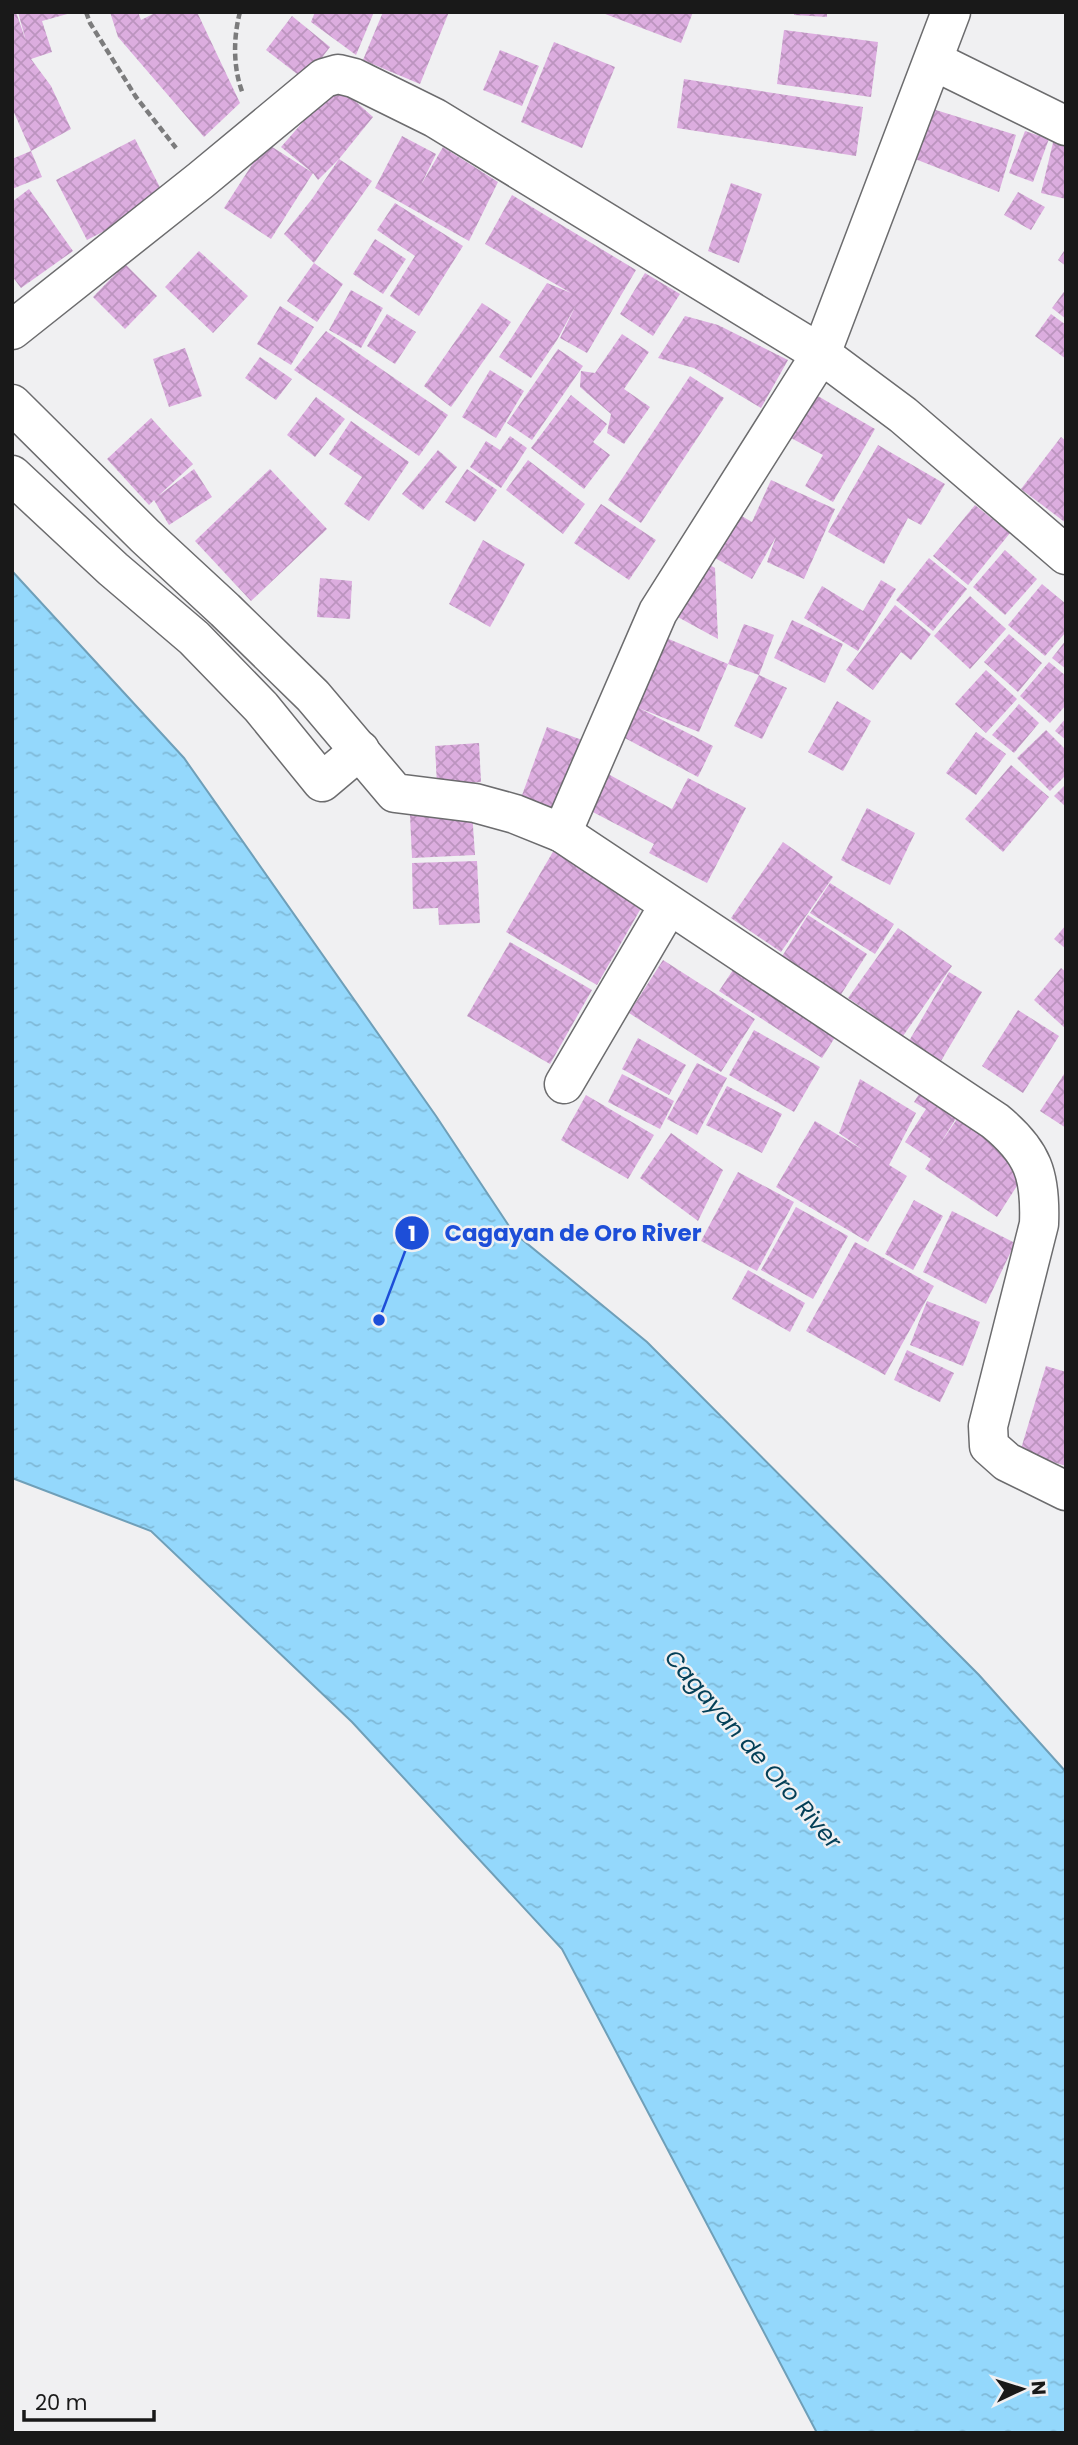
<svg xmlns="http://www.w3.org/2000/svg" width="1078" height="2445" font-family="Poppins,sans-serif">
  <defs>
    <pattern id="water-ripples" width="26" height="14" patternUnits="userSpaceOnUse" patternTransform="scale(1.75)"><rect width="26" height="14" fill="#94d8fc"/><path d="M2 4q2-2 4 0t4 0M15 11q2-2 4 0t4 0" fill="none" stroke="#7fb9d7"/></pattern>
    <pattern id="building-cross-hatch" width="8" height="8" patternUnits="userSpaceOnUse" patternTransform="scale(1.75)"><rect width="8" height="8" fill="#dcaddf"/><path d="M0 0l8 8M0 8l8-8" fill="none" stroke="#bc94bf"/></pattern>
  </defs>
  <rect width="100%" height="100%" fill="#f0f0f2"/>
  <path fill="url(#water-ripples)" stroke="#6f9fb8" stroke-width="2" d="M 12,571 L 184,758 L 436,1116 L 513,1232 L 647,1342 L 979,1675 L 1066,1772 L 1066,2433 L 817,2433 L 562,1949 L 352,1722 L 151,1531 L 12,1478 Z"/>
  <g fill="url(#building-cross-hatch)">
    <path d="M 12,12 L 16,12 L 26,41 L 18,12 L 71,13 L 42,21 L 52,52 L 31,59 L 51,86 L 71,129 L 31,151 L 12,108 Z"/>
    <path d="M 110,12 L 138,12 L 141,20 L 157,12 L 197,12 L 240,103 L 204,137 L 118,37 Z"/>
    <path d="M 315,12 L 374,12 L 356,55 L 311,22 Z"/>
    <path d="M 383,12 L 449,12 L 420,84 L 363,60 Z"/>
    <path d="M 600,12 L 693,12 L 681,43 Z"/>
    <path d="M 794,12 L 827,12 L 827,17 L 794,15 Z"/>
    <path d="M 292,16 L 330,47 L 305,80 L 266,50 Z"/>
    <path d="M 784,30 L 878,42 L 871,97 L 777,84 Z"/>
    <path d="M 554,42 L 615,67 L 582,148 L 521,122 Z"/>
    <path d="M 500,50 L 539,66 L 522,106 L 483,90 Z"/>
    <path d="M 684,79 L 863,107 L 856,156 L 677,128 Z"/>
    <path d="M 336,84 L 373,117 L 339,159 L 318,180 L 313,173 L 271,239 L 224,208 L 266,143 L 313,173 L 281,147 Z"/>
    <path d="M 923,106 L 1016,135 L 999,192 L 910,157 Z"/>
    <path d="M 1056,130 L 1066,132 L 1066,199 L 1041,193 Z"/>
    <path d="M 1025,131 L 1049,139 L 1033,182 L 1009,173 Z"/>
    <path d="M 402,136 L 436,154 L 421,185 L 443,147 L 498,182 L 469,241 L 375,188 Z"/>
    <path d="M 135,139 L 166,199 L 87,240 L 56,180 Z"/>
    <path d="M 31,151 L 42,177 L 12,189 L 12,159 Z"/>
    <path d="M 339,159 L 372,181 L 314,263 L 284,234 L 312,199 Z"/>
    <path d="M 731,183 L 762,194 L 739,263 L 708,251 Z"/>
    <path d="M 29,189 L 73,251 L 21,288 L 12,276 L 12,202 Z"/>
    <path d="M 1018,192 L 1045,207 L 1031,230 L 1004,215 Z"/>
    <path d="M 512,195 L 636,270 L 587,353 L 560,338 L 576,305 L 557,340 L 531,378 L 499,357 L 547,283 L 571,293 L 485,244 Z"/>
    <path d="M 395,203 L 463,246 L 419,316 L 390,296 L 415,256 L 377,230 Z"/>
    <path d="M 375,239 L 406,259 L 383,294 L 353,274 Z"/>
    <path d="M 1066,248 L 1066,266 L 1058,260 Z"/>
    <path d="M 199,251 L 248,296 L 213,333 L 165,287 Z"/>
    <path d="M 314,263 L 343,284 L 317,322 L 287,301 Z"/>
    <path d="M 125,264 L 157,296 L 125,329 L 93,297 Z"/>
    <path d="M 645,273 L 680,294 L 653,336 L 620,314 Z"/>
    <path d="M 1066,289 L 1066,319 L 1052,308 Z"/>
    <path d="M 351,290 L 383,308 L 361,348 L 329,330 Z"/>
    <path d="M 482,303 L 511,322 L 451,407 L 424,386 Z"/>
    <path d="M 280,306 L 314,327 L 291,365 L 257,344 Z"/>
    <path d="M 387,314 L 416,332 L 395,364 L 367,346 Z"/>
    <path d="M 1051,314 L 1066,325 L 1066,359 L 1035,336 Z"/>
    <path d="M 685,316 L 718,325 L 788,360 L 761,408 L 694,368 L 658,358 Z"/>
    <path d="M 326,331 L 448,415 L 419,456 L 294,370 Z"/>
    <path d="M 622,334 L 649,352 L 624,389 L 650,407 L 624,444 L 607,433 L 611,414 L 580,387 L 581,371 L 595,373 Z"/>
    <path d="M 185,348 L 202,396 L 169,407 L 153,359 Z"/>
    <path d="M 558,349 L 583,366 L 532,440 L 507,423 Z"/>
    <path d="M 260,357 L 292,379 L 276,400 L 245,378 Z"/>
    <path d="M 490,370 L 524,391 L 496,438 L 462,417 Z"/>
    <path d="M 690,376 L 724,398 L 641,523 L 608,500 Z"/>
    <path d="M 571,395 L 607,424 L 593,442 L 610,455 L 584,489 L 531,448 Z"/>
    <path d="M 816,395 L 875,429 L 833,502 L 805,486 L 823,455 L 791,438 Z"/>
    <path d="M 316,397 L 345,419 L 315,457 L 287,435 Z"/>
    <path d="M 151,418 L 193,464 L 157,497 L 194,469 L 212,497 L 169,525 L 154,500 L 149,505 L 107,459 Z"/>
    <path d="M 351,421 L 409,462 L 369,521 L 344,504 L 362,477 L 329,454 Z"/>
    <path d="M 510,436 L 527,448 L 501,488 L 470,467 L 486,441 L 500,450 Z"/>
    <path d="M 1061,437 L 1066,441 L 1066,523 L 1021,489 Z"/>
    <path d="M 878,445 L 945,484 L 921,525 L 908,518 L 884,564 L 828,532 Z"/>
    <path d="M 438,450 L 457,467 L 423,510 L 402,494 Z"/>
    <path d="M 528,460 L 585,504 L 563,534 L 506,490 Z"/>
    <path d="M 270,469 L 327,529 L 251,601 L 195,541 Z"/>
    <path d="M 467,469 L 497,490 L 475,522 L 445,502 Z"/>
    <path d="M 771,480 L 835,509 L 804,579 L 767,562 L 776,537 L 752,579 L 701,550 L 726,507 L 752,522 Z"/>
    <path d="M 601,504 L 656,540 L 629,580 L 574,543 Z"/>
    <path d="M 975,505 L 1010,533 L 968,585 L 933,556 Z"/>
    <path d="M 483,540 L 525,564 L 490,627 L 449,604 Z"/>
    <path d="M 1005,550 L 1037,579 L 1005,615 L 973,587 Z"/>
    <path d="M 694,556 L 715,568 L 718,639 L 665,610 Z"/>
    <path d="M 929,558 L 967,589 L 933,631 L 896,600 Z"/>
    <path d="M 320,578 L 352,581 L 350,619 L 317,617 Z"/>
    <path d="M 881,580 L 896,589 L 858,651 L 804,618 L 822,586 L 863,611 Z"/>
    <path d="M 1042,584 L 1066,604 L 1066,632 L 1045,656 L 1008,625 Z"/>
    <path d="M 970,596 L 1006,629 L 970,669 L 934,636 Z"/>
    <path d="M 895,605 L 931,634 L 911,660 L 901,652 L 873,690 L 846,670 Z"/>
    <path d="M 792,620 L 843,644 L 825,683 L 774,658 Z"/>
    <path d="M 744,624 L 774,635 L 759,675 L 728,664 Z"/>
    <path d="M 1009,634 L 1042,663 L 1018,692 L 984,662 Z"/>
    <path d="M 664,637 L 728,664 L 699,732 L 639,708 L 713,746 L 698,777 L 621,736 Z"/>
    <path d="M 1066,640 L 1066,669 L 1052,658 Z"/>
    <path d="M 1049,662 L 1066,676 L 1066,705 L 1050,723 L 1020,696 Z"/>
    <path d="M 986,670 L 1017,699 L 986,733 L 955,704 Z"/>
    <path d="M 759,675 L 787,688 L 762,739 L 734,726 Z"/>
    <path d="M 837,701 L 871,721 L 843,771 L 808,752 Z"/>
    <path d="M 1019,704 L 1039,723 L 1014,753 L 992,735 Z"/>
    <path d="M 1066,718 L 1066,740 L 1055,731 Z"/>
    <path d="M 547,727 L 582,740 L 557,811 L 521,798 Z"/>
    <path d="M 1046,730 L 1066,750 L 1066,775 L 1050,791 L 1017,758 Z"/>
    <path d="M 976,732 L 1006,754 L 976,795 L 946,773 Z"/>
    <path d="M 479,743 L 481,782 L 437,785 L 435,746 Z"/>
    <path d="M 1011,765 L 1049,797 L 1003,852 L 965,819 Z"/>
    <path d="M 608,774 L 672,809 L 688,778 L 746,808 L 707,883 L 649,853 L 654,844 L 589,810 Z"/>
    <path d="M 1066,784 L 1066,807 L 1054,796 Z"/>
    <path d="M 867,808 L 915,833 L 890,885 L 841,860 Z"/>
    <path d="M 472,812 L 475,855 L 412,858 L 410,815 Z"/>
    <path d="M 783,842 L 833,877 L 781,952 L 731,918 Z"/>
    <path d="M 554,850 L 644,903 L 597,985 L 506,932 Z"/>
    <path d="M 477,861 L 480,923 L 439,925 L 438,908 L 413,909 L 412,863 Z"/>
    <path d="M 830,883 L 894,924 L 875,954 L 810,913 Z"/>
    <path d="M 808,915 L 867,954 L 840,996 L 781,958 Z"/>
    <path d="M 1066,925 L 1066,949 L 1054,939 Z"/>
    <path d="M 898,928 L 952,966 L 903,1036 L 848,998 Z"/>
    <path d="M 510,942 L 592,990 L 550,1064 L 467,1016 Z"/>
    <path d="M 663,960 L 755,1019 L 721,1072 L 629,1013 Z"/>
    <path d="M 735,967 L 837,1034 L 822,1058 L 719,991 Z"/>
    <path d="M 1061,968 L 1066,972 L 1066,1029 L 1034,1000 Z"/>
    <path d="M 949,972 L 982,992 L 941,1061 L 909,1041 Z"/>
    <path d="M 1018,1010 L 1059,1036 L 1023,1093 L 982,1066 Z"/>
    <path d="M 754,1030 L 820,1067 L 794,1112 L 729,1075 Z"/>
    <path d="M 638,1038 L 686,1065 L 669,1095 L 622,1069 Z"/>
    <path d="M 697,1063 L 727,1078 L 697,1135 L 667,1119 Z"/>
    <path d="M 1066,1071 L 1066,1128 L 1040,1111 Z"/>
    <path d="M 622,1074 L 674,1101 L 660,1129 L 608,1102 Z"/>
    <path d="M 860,1079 L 916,1113 L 889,1165 L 907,1176 L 868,1242 L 776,1187 L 815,1121 L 863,1150 L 839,1133 Z"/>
    <path d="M 727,1086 L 782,1114 L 762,1153 L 706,1125 Z"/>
    <path d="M 923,1088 L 960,1112 L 938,1147 L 957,1119 L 1029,1167 L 997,1217 L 925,1169 L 931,1159 L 905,1142 L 926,1109 L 914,1102 Z"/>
    <path d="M 586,1095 L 654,1135 L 628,1179 L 561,1140 Z"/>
    <path d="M 671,1133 L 723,1170 L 698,1221 L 640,1178 Z"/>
    <path d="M 738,1172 L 794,1202 L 757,1271 L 701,1241 Z"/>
    <path d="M 914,1200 L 943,1216 L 913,1270 L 885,1254 Z"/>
    <path d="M 796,1207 L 848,1236 L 813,1299 L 761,1270 Z"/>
    <path d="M 952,1211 L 1015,1243 L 986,1304 L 923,1272 Z"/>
    <path d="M 855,1242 L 934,1286 L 885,1375 L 806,1331 Z"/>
    <path d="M 748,1270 L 805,1303 L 790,1332 L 732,1299 Z"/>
    <path d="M 927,1301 L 980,1322 L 963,1366 L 910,1345 Z"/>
    <path d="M 907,1350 L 954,1373 L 940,1402 L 894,1380 Z"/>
    <path d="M 1046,1366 L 1066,1372 L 1066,1466 L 1020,1452 Z"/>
  </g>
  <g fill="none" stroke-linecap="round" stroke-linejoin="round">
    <g stroke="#6c6c6e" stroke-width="41">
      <g id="minor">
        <path d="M 934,61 L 1066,126"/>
        <path d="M 12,330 L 201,180 L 324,78 L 338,74 L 354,78 L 435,118 L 821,354 L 903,415 L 1066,555"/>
        <path d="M 12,404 L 145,536 L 225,610 L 313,696 L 395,793 L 475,803 L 515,814 L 562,833 L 995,1121 C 1033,1152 1041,1175 1039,1224 L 988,1426 L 989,1446 L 1007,1462 L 1066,1491"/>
        <path d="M 12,475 L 113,569 L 194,638 L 261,707 L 322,782 L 360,750"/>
        <path d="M 562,833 L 658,612 L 821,354 L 951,12"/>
        <path d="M 564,1084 L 669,905"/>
      </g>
    </g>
    <g stroke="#7c7c7d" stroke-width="4.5" stroke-dasharray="7 3.5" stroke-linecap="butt">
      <path d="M 86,12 L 90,23 L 136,97 L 176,148"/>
      <path d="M 240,12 C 233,38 233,69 243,94"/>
    </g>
    <use href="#minor" stroke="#fff" stroke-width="38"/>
  </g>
  <g text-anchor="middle" stroke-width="5" stroke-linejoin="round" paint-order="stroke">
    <g font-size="23" font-style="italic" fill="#033f57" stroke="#f0f0f2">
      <text transform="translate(753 1749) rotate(49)" y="8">Cagayan de Oro River</text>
    </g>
  </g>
  <path fill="none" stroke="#1d4ed8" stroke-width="2.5" d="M379 1320L412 1233"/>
  <g fill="#1d4ed8" stroke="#f0f0f2" stroke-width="2.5">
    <circle cx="379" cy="1320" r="7"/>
    <circle cx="412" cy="1233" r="18"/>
  </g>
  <g font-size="21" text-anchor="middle" font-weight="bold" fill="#fff">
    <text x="412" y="1241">1</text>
  </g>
  <g font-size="23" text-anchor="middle" font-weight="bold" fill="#1d4ed8" stroke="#f0f0f2" stroke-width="5" stroke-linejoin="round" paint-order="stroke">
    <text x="573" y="1241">Cagayan de Oro River</text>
  </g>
  <rect width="1078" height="2445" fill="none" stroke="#191919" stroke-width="28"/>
  <g transform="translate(1022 2389) rotate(86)" stroke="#f0f0f2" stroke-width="5" paint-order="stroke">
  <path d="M0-5L12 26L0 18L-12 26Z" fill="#191919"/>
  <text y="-10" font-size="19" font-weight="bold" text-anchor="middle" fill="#191919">N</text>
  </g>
  <path d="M24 2410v10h130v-10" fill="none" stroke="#191919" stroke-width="3.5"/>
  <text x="35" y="2410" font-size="21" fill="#191919" stroke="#f0f0f2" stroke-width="5" paint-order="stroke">20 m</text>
</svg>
